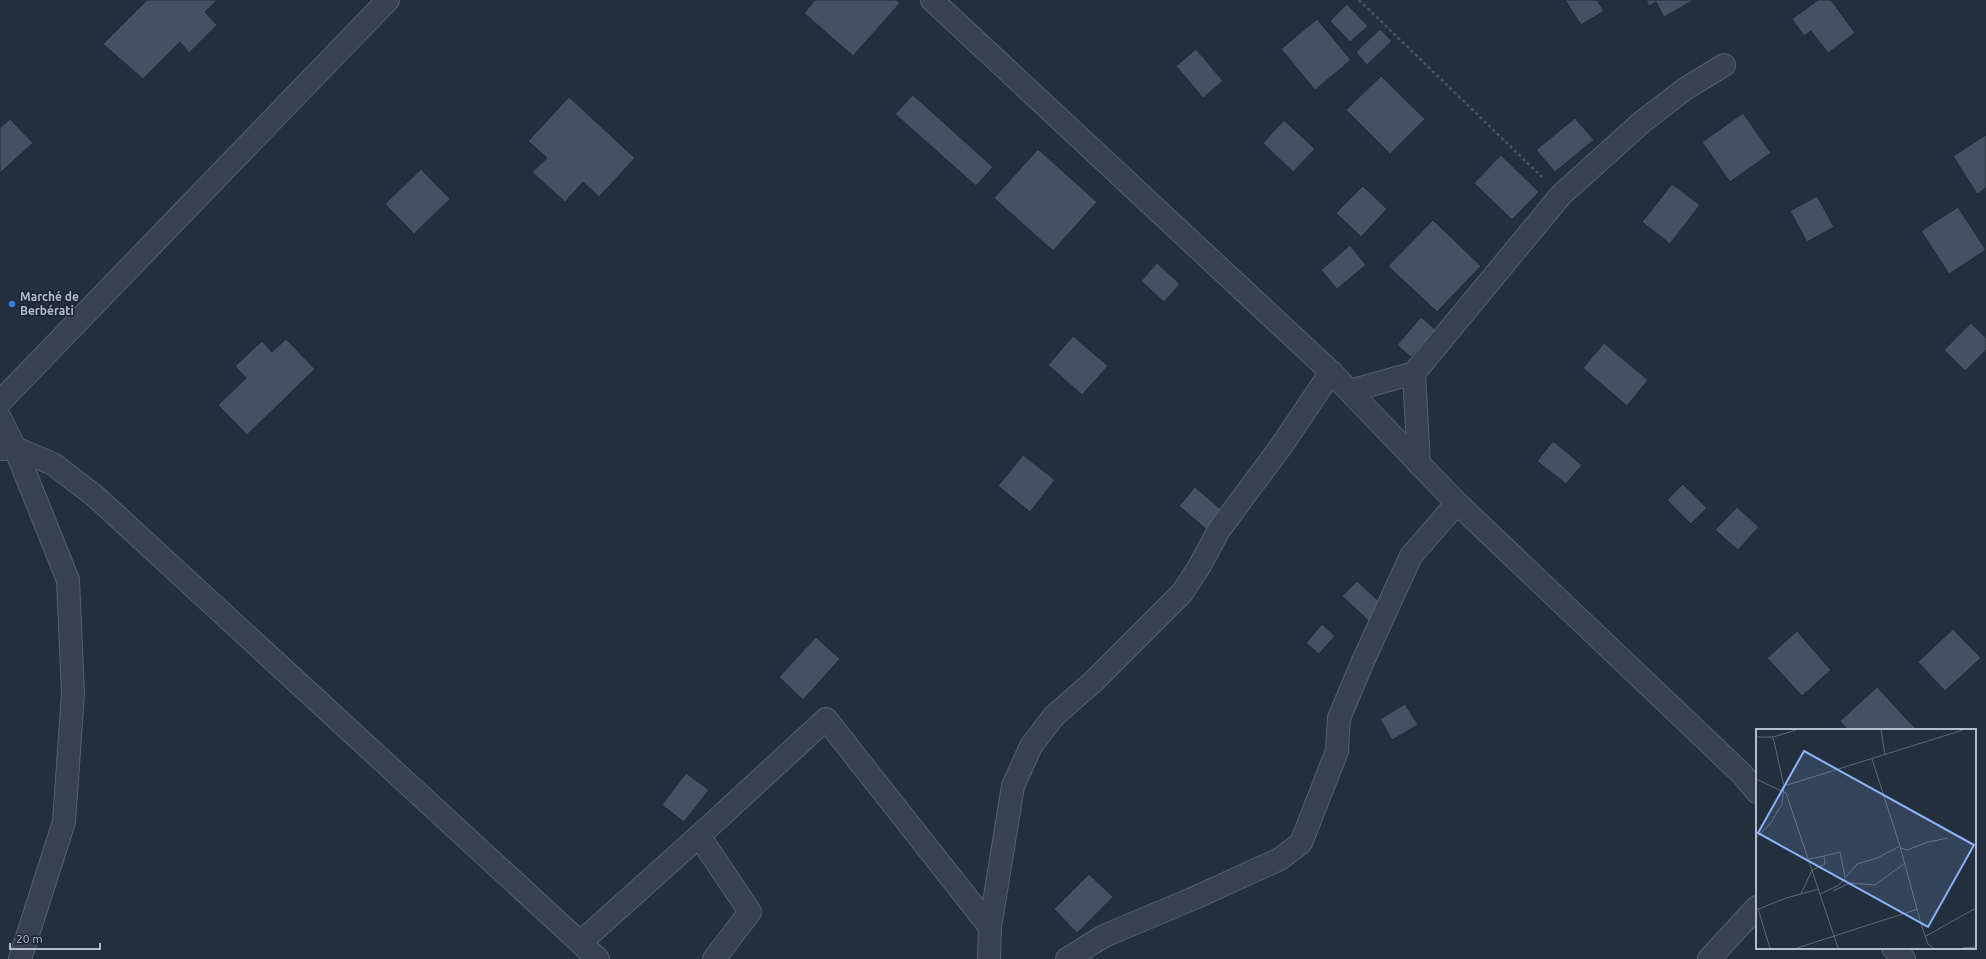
<svg xmlns="http://www.w3.org/2000/svg" width="1986" height="959" font-family="Ubuntu,sans-serif">
  <rect width="100%" height="100%" fill="#242f3e"/>
  <g fill="#455162" stroke="#1f2835">
    <path d="M 147,0 L 217,0 L 205,12 L 217,25 L 189,53 L 180,42 L 143,79 L 103,44 Z"/>
    <path d="M 815,0 L 896,0 L 900,3 L 853,56 L 804,13 Z"/>
    <path d="M 1565,0 L 1597,0 L 1604,11 L 1581,25 Z"/>
    <path d="M 1646,0 L 1694,0 L 1664,17 L 1656,2 L 1649,6 Z"/>
    <path d="M 1818,0 L 1831,0 L 1855,33 L 1828,53 L 1811,31 L 1804,36 L 1792,19 Z"/>
    <path d="M 1347,4 L 1368,26 L 1350,42 L 1330,21 Z"/>
    <path d="M 1317,19 L 1351,60 L 1315,90 L 1281,49 Z"/>
    <path d="M 1380,29 L 1392,41 L 1367,65 L 1356,52 Z"/>
    <path d="M 1196,49 L 1223,81 L 1203,98 L 1176,66 Z"/>
    <path d="M 1381,76 L 1425,119 L 1390,154 L 1346,110 Z"/>
    <path d="M 913,95 L 993,167 L 976,186 L 895,114 Z"/>
    <path d="M 569,97 L 635,158 L 599,197 L 583,182 L 565,202 L 532,172 L 547,158 L 528,141 Z"/>
    <path d="M 1743,113 L 1771,153 L 1730,182 L 1702,142 Z"/>
    <path d="M 1575,118 L 1594,140 L 1555,172 L 1536,150 Z"/>
    <path d="M 10,119 L 33,143 L 0,173 L 0,128 Z"/>
    <path d="M 1284,120 L 1315,149 L 1293,172 L 1263,143 Z"/>
    <path d="M 1986,135 L 1986,188 L 1977,194 L 1953,156 Z"/>
    <path d="M 1038,149 L 1097,202 L 1053,251 L 994,198 Z"/>
    <path d="M 1501,155 L 1539,192 L 1512,220 L 1474,183 Z"/>
    <path d="M 421,169 L 450,199 L 414,234 L 385,204 Z"/>
    <path d="M 1672,184 L 1700,205 L 1670,244 L 1642,222 Z"/>
    <path d="M 1363,186 L 1387,209 L 1361,237 L 1336,213 Z"/>
    <path d="M 1817,196 L 1834,227 L 1807,242 L 1790,211 Z"/>
    <path d="M 1958,207 L 1986,250 L 1949,274 L 1921,231 Z"/>
    <path d="M 1433,220 L 1481,266 L 1437,312 L 1388,266 Z"/>
    <path d="M 1350,245 L 1366,265 L 1337,289 L 1321,270 Z"/>
    <path d="M 1157,263 L 1180,284 L 1164,302 L 1141,281 Z"/>
    <path d="M 1421,317 L 1436,330 L 1411,357 L 1397,345 Z"/>
    <path d="M 1971,323 L 1986,338 L 1986,350 L 1965,371 L 1944,350 Z"/>
    <path d="M 1073,336 L 1108,366 L 1082,395 L 1048,365 Z"/>
    <path d="M 286,339 L 315,369 L 247,435 L 218,405 L 246,378 L 235,366 L 262,341 L 272,352 Z"/>
    <path d="M 1604,343 L 1648,380 L 1627,406 L 1583,368 Z"/>
    <path d="M 1553,441 L 1582,465 L 1566,484 L 1537,461 Z"/>
    <path d="M 1023,455 L 1055,480 L 1030,512 L 998,486 Z"/>
    <path d="M 1683,484 L 1707,508 L 1691,524 L 1667,500 Z"/>
    <path d="M 1195,487 L 1223,511 L 1207,530 L 1179,506 Z"/>
    <path d="M 1737,507 L 1759,527 L 1738,550 L 1715,530 Z"/>
    <path d="M 1357,581 L 1385,607 L 1370,622 L 1342,596 Z"/>
    <path d="M 1322,624 L 1335,636 L 1319,654 L 1306,643 Z"/>
    <path d="M 1953,629 L 1981,658 L 1945,691 L 1918,662 Z"/>
    <path d="M 1797,631 L 1831,670 L 1802,696 L 1767,658 Z"/>
    <path d="M 816,637 L 840,659 L 803,700 L 779,677 Z"/>
    <path d="M 1877,687 L 1917,730 L 1848,730 L 1840,721 Z"/>
    <path d="M 1405,704 L 1418,725 L 1392,740 L 1380,719 Z"/>
    <path d="M 686,773 L 709,790 L 684,822 L 662,805 Z"/>
    <path d="M 1089,874 L 1113,897 L 1077,933 L 1054,909 Z"/>
  </g>
  <g fill="none" stroke-linecap="round" stroke-linejoin="round">
    <g stroke="#565f6c" stroke-width="24">
      <g id="minor">
        <path d="M 932,0 L 1331,372 L 1457,503 L 1742,774 L 1757,792"/>
        <path d="M 1414,373 L 1419,464"/>
        <path d="M 1350,391 L 1414,373 L 1561,195 L 1642,122 L 1685,89 L 1724,65"/>
        <path d="M 0,402 L 388,0"/>
        <path d="M 0,418 L 15,448 L 68,580 L 73,693 L 64,822 L 20,959"/>
        <path d="M 0,449 L 15,448 L 53,464 L 95,496 L 598,959"/>
        <path d="M 699,836 L 826,719 L 990,927"/>
        <path d="M 581,942 L 699,836 L 750,912 L 714,959"/>
        <path d="M 1893,948 L 1904,959"/>
        <path d="M 989,959 L 990,927 L 1013,786 L 1031,746 L 1054,716 L 1095,680 L 1182,593 L 1199,567 L 1219,530 L 1282,445 L 1331,372"/>
        <path d="M 1067,959 L 1104,936 L 1192,899 L 1280,859 L 1301,843 L 1337,751 L 1339,718 L 1363,661 L 1411,556 L 1457,503"/>
        <path d="M 1709,959 L 1757,907"/>
      </g>
    </g>
    <path stroke="#44595c" stroke-width="2.5" stroke-dasharray="3 3" stroke-linecap="butt" d="M 1359,0 L 1542,177"/>
    <use href="#minor" stroke="#38414e" stroke-width="22"/>
  </g>
  <circle fill="#3f7fe0" stroke="#1d2633" stroke-width="1.5" cx="12" cy="304" r="4"/>
  <g text-anchor="middle" stroke-width="3.5" stroke-linejoin="round" paint-order="stroke">
    <g font-size="12" font-weight="bold" fill="#b4bcc9" stroke="#1d2633" text-anchor="start">
      <text x="20" y="301">Marché de<tspan x="20" dy="14">Berbérati</tspan></text>
    </g>
  </g>
  <g transform="translate(1756 729)">
    <rect width="220" height="220" fill="#242f3e"/>
    <path fill="none" stroke="#5e6776" stroke-width="1" d="M 125,1 L 129,26M 0,8 L 17,8 L 40,1M 116,30 L 144,117 L 165,195 L 172,215 L 177,219M 0,50 L 30,64 L 82,219M 28,57 L 207,1M 0,109 L 14,95 L 26,75 L 28,57 L 17,8M 145,119 L 151,121 L 172,113 L 192,109M 68,127 L 84,123 L 89,148M 77,162 L 94,154 L 119,156 L 149,134M 45,165 L 56,141 L 69,135 L 68,127 L 53,130M 64,165 L 83,156 L 101,135 L 121,129 L 144,117M 2,180 L 14,219M 0,181 L 30,169 L 63,160M 170,207 L 220,179M 41,219 L 162,180M 206,219 L 220,218"/>
    <path fill="#8ab4f8" fill-opacity="0.15" stroke="#8ab4f8" stroke-width="2" d="M 48,22 L 218,116 L 172,198 L 2,104 Z"/>
    <rect width="220" height="220" fill="none" stroke="#b4bcc9" stroke-width="2"/>
  </g>
  <path d="M10 943v6h90v-6" fill="none" stroke="#b4bcc9" stroke-width="2"/>
  <text x="16" y="943" font-size="12" fill="#b4bcc9" stroke="#1d2633" stroke-width="3" paint-order="stroke">20 m</text>
</svg>
